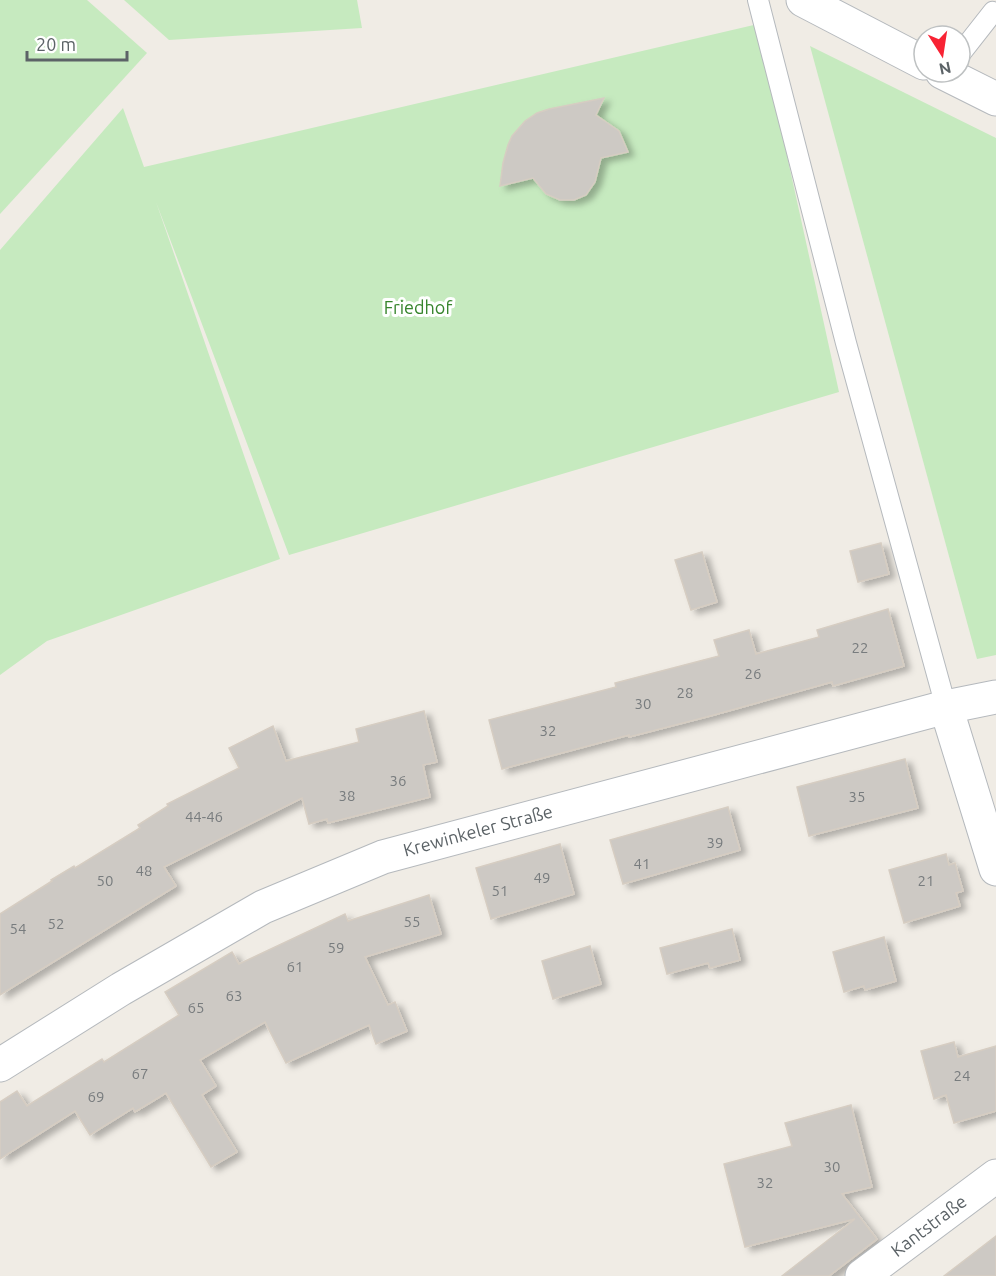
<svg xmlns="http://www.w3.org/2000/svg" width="996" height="1276" font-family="Ubuntu,sans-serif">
  <defs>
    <filter id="shadow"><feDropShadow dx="6" dy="4" stdDeviation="3" flood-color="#0004"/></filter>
  </defs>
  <rect width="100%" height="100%" fill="#f0ece5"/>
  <g fill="#c6eabf">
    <path d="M 0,0 L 87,0 L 147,53 L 0,214 Z"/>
    <path d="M 124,0 L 357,0 L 362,28 L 169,40 Z"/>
    <path d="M 758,24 L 839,392 L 289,555 L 156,202 L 280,559 L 47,641 L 0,675 L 0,250 L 123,108 L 144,167 Z"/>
    <path d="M 810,46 L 996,138 L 996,655 L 977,659 Z"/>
  </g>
  <g fill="#cdc9c4" stroke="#d6cdc2" stroke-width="1.5" filter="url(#shadow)">
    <path d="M 604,98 L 596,115 L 619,131 L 628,152 L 601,158 L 595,182 L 586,195 L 574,200 L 560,200 L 546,194 L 533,178 L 500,186 L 503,163 L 508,145 L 512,136 L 525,121 L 537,113 L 549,109 Z"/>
    <path d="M 881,543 L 889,574 L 858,582 L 850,551 Z"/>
    <path d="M 702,552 L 717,602 L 691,610 L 675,560 Z"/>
    <path d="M 888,609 L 904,666 L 833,686 L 832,682 L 714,715 L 629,737 L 629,735 L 502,769 L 489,720 L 616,687 L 615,683 L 719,656 L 714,640 L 749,630 L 756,654 L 819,637 L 817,630 Z"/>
    <path d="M 424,711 L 437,762 L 423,765 L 430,797 L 328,823 L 327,819 L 309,824 L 302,798 L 164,867 L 176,886 L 0,995 L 0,914 L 52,881 L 51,880 L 74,866 L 75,868 L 140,828 L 138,825 L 168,806 L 167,804 L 239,768 L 229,748 L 273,726 L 286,761 L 359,742 L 356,729 Z"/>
    <path d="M 905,759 L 918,808 L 809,836 L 797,787 Z"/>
    <path d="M 728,807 L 740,850 L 623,884 L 610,840 Z"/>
    <path d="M 560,844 L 574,894 L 491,919 L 476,868 Z"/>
    <path d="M 946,854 L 949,865 L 955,863 L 963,891 L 956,893 L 960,906 L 904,923 L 889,870 Z"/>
    <path d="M 429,895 L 441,934 L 365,957 L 388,1005 L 395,1002 L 407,1031 L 376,1044 L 369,1025 L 286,1063 L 265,1022 L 200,1060 L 216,1086 L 202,1095 L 237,1152 L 211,1167 L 166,1093 L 135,1112 L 133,1108 L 90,1135 L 75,1111 L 0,1159 L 0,1102 L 17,1091 L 27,1106 L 102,1059 L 104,1062 L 179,1015 L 165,992 L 232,952 L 239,964 L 345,914 L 348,921 Z"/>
    <path d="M 732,929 L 740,960 L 710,968 L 708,963 L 667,974 L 660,948 Z"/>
    <path d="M 884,937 L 896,981 L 865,990 L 864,986 L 844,992 L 833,952 Z"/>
    <path d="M 590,946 L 601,984 L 553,999 L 542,961 Z"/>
    <path d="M 954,1042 L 958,1057 L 996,1046 L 996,1111 L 954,1123 L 946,1095 L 934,1099 L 921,1051 Z"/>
    <path d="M 851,1105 L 872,1187 L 842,1194 L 877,1239 L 829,1276 L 782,1276 L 855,1219 L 745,1247 L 724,1164 L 792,1146 L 785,1123 Z"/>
    <path d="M 996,1236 L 996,1276 L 944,1276 Z"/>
  </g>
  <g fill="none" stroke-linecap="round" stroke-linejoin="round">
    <g stroke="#b5b9bd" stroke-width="22">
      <g id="lane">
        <path d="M 758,0 L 846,343 L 946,707"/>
        <path d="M 960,54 L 993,12 L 996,13"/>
      </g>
    </g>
    <g stroke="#b5b9bd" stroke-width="35">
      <g id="street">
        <path d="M 803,0 L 924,63"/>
        <path d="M 942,72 L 996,99"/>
        <path d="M 946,707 L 996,869"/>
        <path d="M 0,1065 L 121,989 L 263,907 L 383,857 L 946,707 L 996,697"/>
        <path d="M 862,1276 L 996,1176"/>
      </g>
    </g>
    <use href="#lane" stroke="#fff" stroke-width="20"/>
    <use href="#street" stroke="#fff" stroke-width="33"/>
  </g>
  <g text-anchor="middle" stroke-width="6" stroke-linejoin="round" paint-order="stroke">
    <g font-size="15" fill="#787c7e">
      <text x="860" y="653">22</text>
      <text x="753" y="679">26</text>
      <text x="685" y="698">28</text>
      <text x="643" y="709">30</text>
      <text x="548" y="736">32</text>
      <text x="398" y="786">36</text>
      <text x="347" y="801">38</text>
      <text x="857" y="802">35</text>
      <text x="204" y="822">44-46</text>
      <text x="715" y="848">39</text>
      <text x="642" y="869">41</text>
      <text x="144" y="876">48</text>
      <text x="542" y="883">49</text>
      <text x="105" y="886">50</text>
      <text x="926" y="886">21</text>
      <text x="500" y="896">51</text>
      <text x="412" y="927">55</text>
      <text x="56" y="929">52</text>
      <text x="18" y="934">54</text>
      <text x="336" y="953">59</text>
      <text x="295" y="972">61</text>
      <text x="234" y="1001">63</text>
      <text x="196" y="1013">65</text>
      <text x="140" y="1079">67</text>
      <text x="962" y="1081">24</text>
      <text x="96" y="1102">69</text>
      <text x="832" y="1172">30</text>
      <text x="765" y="1188">32</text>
    </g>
    <g font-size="18" fill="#37852d" stroke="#fff">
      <text x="418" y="314">Friedhof</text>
    </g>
    <g font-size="18" fill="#5c6367" stroke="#fff">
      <text transform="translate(478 831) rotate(-15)" y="6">Krewinkeler Straße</text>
      <text transform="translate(929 1226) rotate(-37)" y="6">Kantstraße</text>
    </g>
  </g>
  <g transform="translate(942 54) rotate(168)"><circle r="28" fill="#ffffff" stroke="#bec1c2" stroke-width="1.5"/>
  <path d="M0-4.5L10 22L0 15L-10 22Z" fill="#f82334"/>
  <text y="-9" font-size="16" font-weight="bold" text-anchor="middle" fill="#5c6367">N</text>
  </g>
  <path d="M27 51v9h100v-9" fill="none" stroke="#5c6367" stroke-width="3"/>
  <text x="36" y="51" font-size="18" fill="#5c6367" stroke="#ffffff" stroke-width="4.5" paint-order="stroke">20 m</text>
</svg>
